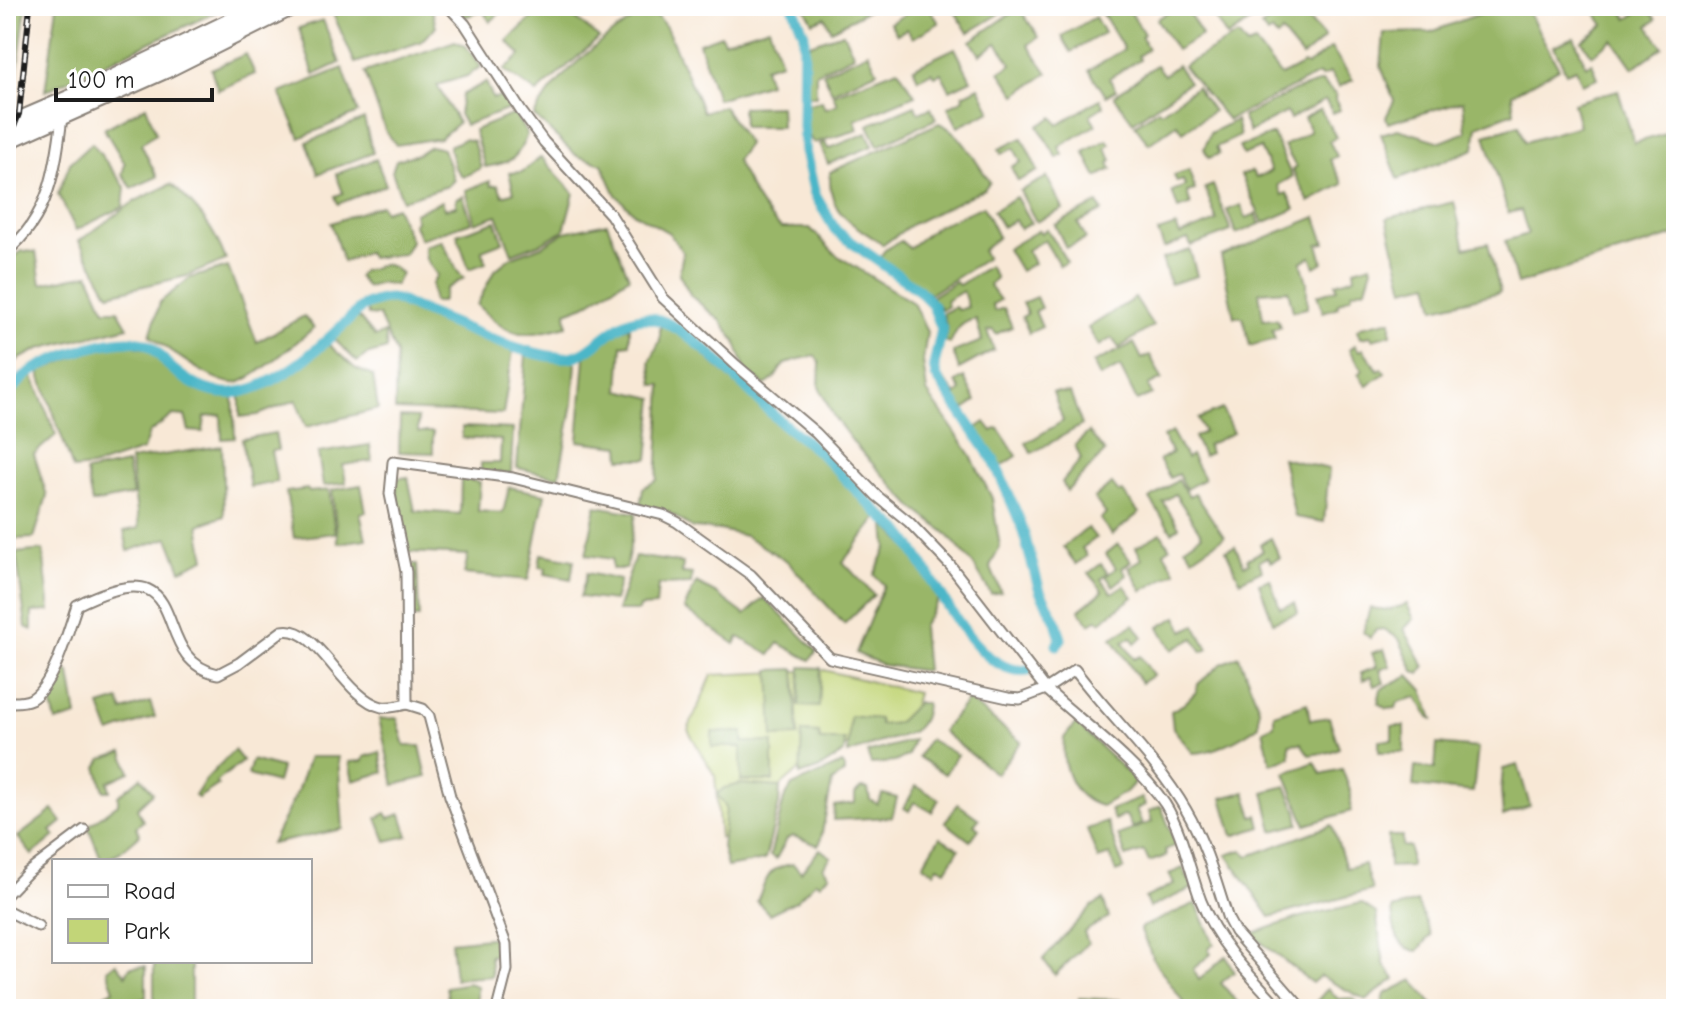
<svg xmlns="http://www.w3.org/2000/svg" width="1682" height="1015" font-family="'Comic Neue',sans-serif">
  <rect width="100%" height="100%" fill="#fff"/>
  <filter id="ink" filterUnits="userSpaceOnUse"><feTurbulence type="fractalNoise" baseFrequency=".0125" numOctaves="2"/><feDisplacementMap in="SourceGraphic" scale="16" xChannelSelector="R" yChannelSelector="G"/><feConvolveMatrix kernelMatrix="1 2 1 2 8 2 1 2 1" color-interpolation-filters="sRGB"/></filter>
  <filter id="wash" filterUnits="userSpaceOnUse"><feTurbulence type="fractalNoise" baseFrequency=".006" numOctaves="4" result="noise"/><feDisplacementMap in="SourceGraphic" scale="32" xChannelSelector="R" yChannelSelector="G"/><feGaussianBlur stdDeviation="1.8" result="paint"/><feColorMatrix in="noise" values="0 0 0 0 0 0 0 0 0 0 0 0 0 0 0 0 0 1.4 0 .05"/><feComposite in="paint" operator="in"/></filter>
  <g filter="url(#wash)">
    <rect width="100%" height="100%" fill="#f8e8d6"/>
    <path fill="#c2d578" stroke="#6f784a" stroke-width="2" d="M 824,670 L 917,693 L 910,719 L 807,763 L 781,786 L 766,835 L 720,838 L 715,776 L 688,730 L 712,675 Z"/>
    <g fill="#99b668" stroke="#5a6942" stroke-width="2">
      <path d="M 6,6 L 26,6 L 16,82 L 6,86 Z"/>
      <path d="M 57,6 L 229,6 L 45,91 Z"/>
      <path d="M 431,6 L 436,27 L 420,42 L 355,63 L 330,7 Z"/>
      <path d="M 454,6 L 508,6 L 490,22 L 483,11 L 464,17 Z"/>
      <path d="M 540,6 L 561,6 L 599,38 L 537,93 L 504,70 L 521,55 L 507,41 L 537,13 L 535,11 Z"/>
      <path d="M 804,6 L 876,6 L 831,30 L 825,17 L 813,22 Z"/>
      <path d="M 919,6 L 928,6 L 939,23 L 913,38 L 907,29 L 897,34 L 890,23 Z"/>
      <path d="M 960,6 L 1013,6 L 968,33 L 954,10 Z"/>
      <path d="M 1116,6 L 1127,6 L 1144,34 L 1141,36 L 1148,49 L 1138,56 L 1140,59 L 1109,78 L 1116,90 L 1106,96 L 1089,70 L 1124,49 L 1103,14 Z"/>
      <path d="M 1179,6 L 1185,6 L 1202,35 L 1176,50 L 1157,19 Z"/>
      <path d="M 1227,6 L 1259,6 L 1262,14 L 1227,37 L 1213,15 Z"/>
      <path d="M 1286,6 L 1295,13 L 1299,9 L 1325,38 L 1302,57 L 1282,33 L 1277,37 L 1272,31 L 1268,34 L 1261,27 Z"/>
      <path d="M 1500,6 L 1525,6 L 1559,68 L 1512,94 L 1514,112 L 1477,126 L 1474,149 L 1398,179 L 1381,134 L 1398,129 L 1441,142 L 1466,132 L 1463,101 L 1388,123 L 1386,117 L 1394,101 L 1381,66 L 1384,33 L 1431,32 Z"/>
      <path d="M 1591,6 L 1618,6 L 1628,19 L 1647,6 L 1656,20 L 1648,26 L 1663,47 L 1633,68 L 1613,40 L 1592,55 L 1582,41 L 1604,25 Z"/>
      <path d="M 1019,8 L 1039,37 L 1028,45 L 1048,73 L 1016,95 L 1000,72 L 1012,64 L 997,43 L 980,55 L 971,41 Z"/>
      <path d="M 651,9 L 666,27 L 703,112 L 723,106 L 748,144 L 736,160 C 748,185 760,210 781,228 L 810,228 L 835,254 L 913,303 L 927,332 L 923,361 L 927,392 L 969,452 L 992,498 L 1000,547 L 990,566 L 1001,592 L 991,594 L 973,564 L 946,533 L 915,509 L 857,447 L 834,417 L 819,387 L 820,363 L 815,356 C 806,358 791,359 783,366 C 775,374 780,376 765,385 L 746,371 L 735,341 L 721,321 L 691,296 L 679,274 L 683,253 L 669,233 L 634,213 L 616,195 L 602,164 L 577,156 L 534,116 C 559,71 606,34 651,9 Z"/>
      <path d="M 1095,17 L 1104,33 L 1071,52 L 1062,36 Z"/>
      <path d="M 323,20 L 340,63 L 314,75 L 299,28 Z"/>
      <path d="M 769,27 L 781,62 L 764,67 L 769,83 L 717,99 L 699,43 L 721,35 L 724,41 Z"/>
      <path d="M 843,33 L 854,55 L 816,73 L 816,96 L 805,96 L 803,46 Z"/>
      <path d="M 1238,35 L 1247,46 L 1255,43 L 1281,76 L 1304,64 L 1307,66 L 1331,48 L 1353,80 L 1339,87 L 1330,73 L 1321,77 L 1319,74 L 1228,120 L 1183,66 Z"/>
      <path d="M 1574,37 L 1586,66 L 1592,63 L 1598,78 L 1582,84 L 1576,69 L 1566,73 L 1554,46 Z"/>
      <path d="M 455,41 L 466,46 L 481,67 L 467,76 L 437,85 L 458,123 L 440,138 L 396,145 L 385,130 L 365,72 Z"/>
      <path d="M 955,48 L 971,80 L 950,90 L 941,73 L 935,76 L 932,72 L 918,79 L 913,68 Z"/>
      <path d="M 868,52 L 877,71 L 832,92 L 823,73 Z"/>
      <path d="M 246,54 L 255,74 L 218,90 L 211,69 Z"/>
      <path d="M 1156,65 L 1164,75 L 1177,65 L 1189,82 L 1133,122 L 1114,96 Z"/>
      <path d="M 343,68 L 358,113 L 300,138 L 280,93 Z"/>
      <path d="M 898,69 L 915,95 L 855,120 L 858,130 L 814,143 L 806,133 L 808,104 L 822,101 L 825,109 L 837,104 L 833,94 Z"/>
      <path d="M 486,82 L 493,99 L 505,95 L 510,109 L 465,125 L 459,114 L 462,95 Z"/>
      <path d="M 1322,82 L 1336,95 L 1335,99 L 1340,110 L 1333,113 L 1325,100 L 1290,119 L 1286,112 L 1249,132 L 1242,117 L 1296,90 Z"/>
      <path d="M 979,87 L 991,111 L 958,127 L 948,107 L 964,99 L 963,95 Z"/>
      <path d="M 1196,87 L 1213,111 L 1183,132 L 1177,124 L 1149,144 L 1135,125 L 1158,109 L 1161,112 Z"/>
      <path d="M 1618,90 L 1634,143 L 1676,131 L 1676,235 L 1517,284 L 1505,241 L 1528,234 L 1521,210 L 1508,213 L 1485,135 L 1519,125 L 1525,142 L 1579,126 L 1573,103 Z"/>
      <path d="M 1100,99 L 1104,106 L 1090,115 L 1096,125 L 1059,147 L 1063,155 L 1057,158 L 1038,126 L 1053,117 L 1058,125 Z"/>
      <path d="M 915,105 L 919,113 L 931,108 L 936,119 L 878,146 L 868,125 Z"/>
      <path d="M 146,106 L 156,133 L 141,144 L 157,177 L 132,188 L 122,174 L 125,164 L 104,129 Z"/>
      <path d="M 780,106 L 781,127 L 743,127 L 742,107 Z"/>
      <path d="M 1320,109 L 1336,137 L 1329,141 L 1337,156 L 1330,160 L 1343,184 L 1309,202 L 1292,170 L 1296,167 L 1284,146 L 1310,131 L 1304,118 Z"/>
      <path d="M 514,114 L 527,134 C 518,159 512,163 485,167 L 474,130 Z"/>
      <path d="M 364,119 L 373,153 L 318,174 L 307,142 Z"/>
      <path d="M 1236,120 L 1240,136 L 1216,147 L 1219,154 L 1209,158 L 1204,149 L 1210,133 Z"/>
      <path d="M 939,123 C 962,132 976,163 990,182 L 984,189 L 912,224 L 883,245 C 853,222 828,218 830,172 Z"/>
      <path d="M 867,133 L 873,146 L 828,164 L 820,144 L 825,142 L 828,149 Z"/>
      <path d="M 1273,134 L 1292,177 L 1278,185 L 1282,195 L 1287,193 L 1295,209 L 1263,223 L 1241,175 L 1252,171 L 1256,178 L 1271,171 L 1260,148 L 1243,155 L 1239,147 Z"/>
      <path d="M 1022,138 L 1038,171 L 1018,181 L 1011,167 L 1021,162 L 1014,148 L 1001,154 L 999,149 Z"/>
      <path d="M 464,139 L 473,141 L 481,168 L 463,177 L 454,167 L 449,146 Z"/>
      <path d="M 1107,140 L 1110,145 L 1106,148 L 1112,160 L 1109,163 L 1112,169 L 1097,177 L 1084,152 Z"/>
      <path d="M 92,143 L 125,187 L 123,207 L 76,230 L 58,194 L 70,163 Z"/>
      <path d="M 430,146 L 443,149 L 454,180 L 448,186 L 402,200 L 392,171 L 396,160 L 418,154 Z"/>
      <path d="M 541,157 L 574,193 L 564,230 L 543,242 L 512,254 L 497,215 L 475,223 L 466,190 L 490,181 L 491,186 L 498,185 L 503,196 L 514,192 L 509,173 L 522,172 Z"/>
      <path d="M 376,159 L 386,185 L 338,204 L 335,196 L 343,193 L 336,174 Z"/>
      <path d="M 1189,170 L 1195,190 L 1187,192 L 1191,205 L 1178,209 L 1172,191 L 1185,186 L 1183,180 L 1177,182 L 1174,175 Z"/>
      <path d="M 1047,177 L 1063,209 L 1036,222 L 1020,191 Z"/>
      <path d="M 171,184 C 197,207 214,228 226,260 L 187,276 L 109,294 L 79,241 L 135,201 Z"/>
      <path d="M 1213,185 L 1231,231 L 1191,246 L 1188,239 L 1164,248 L 1158,232 L 1176,226 L 1180,235 L 1217,221 L 1205,188 Z"/>
      <path d="M 463,196 L 472,222 L 420,239 L 413,223 L 416,221 L 414,213 L 442,201 L 445,209 L 456,206 L 456,199 Z"/>
      <path d="M 1016,197 L 1031,223 L 1020,229 L 1015,220 L 1002,227 L 993,211 Z"/>
      <path d="M 1454,202 L 1465,248 L 1488,243 L 1500,292 L 1435,308 L 1429,283 L 1404,289 L 1387,218 Z"/>
      <path d="M 1098,203 L 1102,211 L 1078,223 L 1086,239 L 1066,248 L 1055,225 Z"/>
      <path d="M 381,205 L 384,211 L 396,207 L 411,241 L 404,254 L 370,258 L 367,252 L 343,262 L 331,223 Z"/>
      <path d="M 1241,205 L 1246,218 L 1256,214 L 1260,224 L 1236,234 L 1227,210 Z"/>
      <path d="M 983,206 L 998,237 L 982,251 L 987,258 L 930,294 L 879,258 L 885,250 L 901,241 L 909,248 L 937,226 Z"/>
      <path d="M 1316,217 L 1325,243 L 1318,244 L 1323,262 L 1315,267 L 1311,257 L 1301,262 L 1307,282 L 1307,308 L 1293,311 L 1288,290 L 1259,292 L 1263,320 L 1277,319 L 1280,327 L 1272,330 L 1275,339 L 1250,346 L 1243,317 L 1234,317 L 1221,256 Z"/>
      <path d="M 496,221 L 503,242 L 482,250 L 486,263 L 469,269 L 457,234 Z"/>
      <path d="M 607,223 L 629,277 L 585,305 L 566,312 L 567,326 C 521,338 512,339 477,305 L 494,271 L 510,258 L 544,245 L 565,232 Z"/>
      <path d="M 1047,229 L 1067,262 L 1060,266 L 1044,240 L 1027,250 L 1034,263 L 1020,271 L 1007,249 L 1039,230 L 1041,233 Z"/>
      <path d="M 442,241 L 458,272 L 464,278 L 446,289 L 442,302 L 433,302 L 432,284 L 437,275 L 426,259 L 424,246 Z"/>
      <path d="M 1190,250 L 1197,276 L 1170,284 L 1162,259 Z"/>
      <path d="M 22,251 L 36,252 L 41,284 L 89,274 L 105,310 L 118,310 L 128,327 L 39,349 L 6,366 L 6,263 Z"/>
      <path d="M 384,264 L 393,267 L 401,274 L 395,285 L 381,283 L 367,287 L 358,277 L 362,271 Z"/>
      <path d="M 1371,264 L 1372,268 L 1366,288 L 1352,292 L 1352,296 L 1337,304 L 1338,307 L 1323,312 L 1317,295 L 1337,289 L 1336,283 L 1355,277 L 1354,269 Z"/>
      <path d="M 989,266 L 996,278 L 989,285 L 1000,300 L 992,305 L 995,311 L 1004,308 L 1012,327 L 996,334 L 993,330 L 987,331 L 994,350 L 959,369 L 953,352 L 982,341 L 976,319 C 960,322 956,330 950,344 L 944,341 L 947,329 L 943,313 L 955,307 L 958,310 L 968,307 L 963,291 L 946,301 L 948,306 L 942,310 L 931,297 L 955,282 L 959,285 Z"/>
      <path d="M 228,267 L 257,342 L 304,316 L 314,328 C 298,340 254,380 237,383 C 215,386 169,349 150,336 L 160,302 L 190,278 Z"/>
      <path d="M 1036,297 L 1041,308 L 1035,311 L 1042,327 L 1029,333 L 1022,317 L 1027,314 L 1022,303 Z"/>
      <path d="M 1135,298 L 1153,326 L 1119,348 L 1112,338 L 1099,346 L 1088,328 Z"/>
      <path d="M 395,299 L 496,342 L 513,351 L 503,414 L 395,410 L 396,354 L 379,316 L 368,315 L 366,308 L 377,302 Z"/>
      <path d="M 357,315 L 375,337 L 385,333 L 387,349 L 366,355 L 357,362 L 331,336 Z"/>
      <path d="M 1391,320 L 1391,334 L 1372,339 L 1371,336 L 1360,338 L 1357,330 L 1361,327 Z"/>
      <path d="M 660,324 L 671,328 L 694,345 L 779,424 L 816,454 L 878,517 L 843,562 L 874,595 L 844,624 L 787,561 L 745,536 L 720,530 L 693,528 L 668,512 L 640,506 L 643,488 L 657,480 L 662,385 L 654,385 L 650,362 L 660,340 Z"/>
      <path d="M 630,327 L 630,344 L 622,345 L 619,390 L 654,398 L 648,459 L 621,459 L 620,446 L 578,441 L 585,357 L 617,331 Z"/>
      <path d="M 327,343 L 356,369 L 373,376 L 378,409 L 306,427 L 296,400 L 258,415 L 240,417 L 240,395 C 275,386 301,366 327,343 Z"/>
      <path d="M 1134,343 L 1142,359 L 1150,355 L 1162,379 L 1148,386 L 1152,394 L 1137,401 L 1120,367 L 1100,377 L 1093,363 Z"/>
      <path d="M 126,344 L 148,349 L 189,385 L 209,393 L 233,396 L 235,438 L 222,439 L 221,415 L 205,417 L 203,432 L 189,431 L 185,416 L 173,415 L 149,433 L 143,450 L 92,467 L 73,469 L 39,372 L 95,348 Z"/>
      <path d="M 1355,345 L 1359,351 L 1363,349 L 1378,370 L 1381,368 L 1385,373 L 1367,386 L 1358,374 L 1363,370 L 1349,350 Z"/>
      <path d="M 526,355 L 569,359 L 576,363 L 573,403 L 559,477 L 517,468 Z"/>
      <path d="M 32,374 L 56,435 L 34,454 L 47,496 L 34,538 L 15,539 L 6,525 L 6,399 Z"/>
      <path d="M 964,377 L 976,401 L 961,411 L 940,383 L 944,380 L 956,395 L 961,391 L 956,382 Z"/>
      <path d="M 1053,392 L 1070,393 L 1082,425 L 1032,453 L 1026,443 L 1063,421 Z"/>
      <path d="M 1222,409 L 1233,433 L 1207,445 L 1210,453 L 1203,456 L 1194,437 L 1204,432 L 1198,419 Z"/>
      <path d="M 400,417 L 418,418 L 418,432 L 433,432 L 433,453 L 399,452 Z"/>
      <path d="M 985,422 L 992,431 L 998,428 L 1017,456 L 1000,467 L 975,429 Z"/>
      <path d="M 462,427 L 513,429 L 511,473 L 481,472 L 481,463 L 500,463 L 501,440 L 462,438 Z"/>
      <path d="M 1089,432 L 1105,452 L 1067,491 L 1062,482 L 1081,459 L 1075,445 Z"/>
      <path d="M 1172,432 L 1186,458 L 1191,455 L 1204,479 L 1186,489 L 1178,474 L 1170,478 L 1159,460 L 1172,453 L 1163,437 Z"/>
      <path d="M 275,433 L 278,450 L 271,451 L 277,482 L 250,487 L 242,439 Z"/>
      <path d="M 370,445 L 372,461 L 343,465 L 346,483 L 323,486 L 318,453 Z"/>
      <path d="M 222,446 L 224,516 L 199,525 L 205,559 L 181,570 L 168,538 L 128,551 L 124,531 L 139,528 L 130,460 Z"/>
      <path d="M 1282,458 L 1329,469 L 1324,522 L 1295,517 Z"/>
      <path d="M 127,464 L 133,495 L 92,503 L 86,472 Z"/>
      <path d="M 408,477 L 415,511 L 460,514 L 461,479 L 480,482 L 478,511 L 503,513 L 509,487 L 545,494 L 528,580 L 464,574 L 468,555 L 406,552 L 395,479 Z"/>
      <path d="M 1178,480 L 1189,496 L 1195,493 L 1224,537 L 1193,558 L 1185,547 L 1202,535 L 1175,494 L 1163,502 L 1179,527 L 1172,532 L 1150,499 Z"/>
      <path d="M 1112,484 L 1119,493 L 1122,491 L 1139,513 L 1112,535 L 1100,519 L 1106,514 L 1094,498 Z"/>
      <path d="M 361,485 L 366,512 L 360,513 L 366,539 L 338,543 L 332,490 Z"/>
      <path d="M 307,489 L 309,492 L 329,490 L 335,533 L 294,538 L 286,492 Z"/>
      <path d="M 596,506 L 636,513 L 626,569 L 612,569 L 612,559 L 586,555 Z"/>
      <path d="M 885,525 C 909,545 924,572 938,600 L 922,627 L 926,671 L 883,665 L 856,653 L 884,585 L 874,575 L 887,547 Z"/>
      <path d="M 1088,528 L 1096,538 L 1082,548 L 1087,556 L 1076,564 L 1063,547 Z"/>
      <path d="M 1161,533 L 1170,548 L 1164,552 L 1176,572 L 1142,591 L 1129,567 L 1142,559 L 1136,547 Z"/>
      <path d="M 1271,538 L 1280,558 L 1271,562 L 1268,557 L 1259,561 L 1262,570 L 1240,581 L 1226,550 L 1235,546 L 1244,565 L 1249,563 L 1247,559 L 1263,551 L 1260,544 Z"/>
      <path d="M 1118,544 L 1131,561 L 1122,568 L 1127,575 L 1113,586 L 1106,576 L 1116,568 L 1106,554 Z"/>
      <path d="M 43,550 L 50,611 L 32,612 L 32,630 L 26,627 L 16,553 Z"/>
      <path d="M 541,554 L 574,560 L 571,579 L 545,574 L 546,568 L 539,567 Z"/>
      <path d="M 635,556 L 683,563 L 682,573 L 692,574 L 691,584 L 658,585 L 656,606 L 639,607 L 638,611 L 617,611 Z"/>
      <path d="M 1101,564 L 1108,573 L 1101,579 L 1112,593 L 1124,585 L 1133,597 L 1100,622 L 1097,619 L 1090,624 L 1079,610 L 1103,591 L 1089,573 Z"/>
      <path d="M 406,565 L 417,565 L 419,618 L 410,618 Z"/>
      <path d="M 587,573 L 620,580 L 614,601 L 580,597 Z"/>
      <path d="M 1270,579 L 1280,608 L 1295,603 L 1298,613 L 1273,622 L 1259,583 Z"/>
      <path d="M 696,583 L 717,594 L 745,615 L 764,598 L 817,651 L 810,660 L 779,643 L 770,655 L 739,637 L 735,644 L 684,609 Z"/>
      <path d="M 1407,604 L 1414,619 L 1404,629 L 1425,667 L 1420,674 L 1414,671 L 1399,639 L 1384,629 L 1376,630 L 1370,638 L 1363,632 L 1370,608 L 1390,610 Z"/>
      <path d="M 1177,617 L 1184,631 L 1195,625 L 1208,649 L 1202,652 L 1194,638 L 1172,650 L 1159,627 Z"/>
      <path d="M 1134,624 L 1143,637 L 1135,643 L 1131,637 L 1123,642 L 1134,659 L 1140,656 L 1153,675 L 1141,683 L 1112,638 Z"/>
      <path d="M 1384,649 L 1390,666 L 1380,670 L 1384,683 L 1374,686 L 1371,677 L 1363,680 L 1361,673 L 1377,667 L 1372,653 Z"/>
      <path d="M 1239,656 L 1259,708 L 1259,725 C 1242,738 1213,753 1193,753 L 1173,728 L 1171,711 L 1184,704 L 1196,692 L 1198,684 L 1221,664 Z"/>
      <path d="M 801,667 L 821,668 L 819,707 L 799,706 Z"/>
      <path d="M 65,669 L 70,673 L 77,716 L 56,722 L 49,694 Z"/>
      <path d="M 795,669 L 798,736 L 773,737 L 770,670 Z"/>
      <path d="M 1409,675 L 1423,690 L 1433,719 L 1429,717 L 1417,697 L 1398,702 L 1396,708 L 1387,709 L 1378,703 L 1381,689 Z"/>
      <path d="M 119,700 L 123,711 L 150,702 L 155,717 L 110,733 L 100,706 Z"/>
      <path d="M 968,700 L 1021,742 L 996,774 L 942,731 Z"/>
      <path d="M 917,703 L 926,703 C 925,736 902,735 878,743 C 868,747 858,750 848,754 L 850,716 L 879,719 L 880,725 L 897,723 Z"/>
      <path d="M 1307,703 L 1310,720 L 1329,717 L 1339,748 L 1330,752 L 1309,755 L 1301,743 L 1289,744 L 1290,757 L 1271,764 L 1263,730 L 1274,725 L 1274,714 Z"/>
      <path d="M 397,718 L 405,746 L 420,746 L 427,777 L 394,785 L 379,719 Z"/>
      <path d="M 1076,723 L 1136,781 L 1127,791 L 1101,806 C 1071,798 1061,766 1064,738 Z"/>
      <path d="M 1392,726 L 1404,726 L 1404,752 L 1379,752 L 1379,740 L 1392,740 Z"/>
      <path d="M 712,732 L 743,732 L 743,742 L 773,742 L 773,781 L 741,781 L 741,747 L 712,747 Z"/>
      <path d="M 802,732 L 819,733 L 820,740 L 845,740 L 844,753 L 820,768 L 800,775 Z"/>
      <path d="M 929,739 L 957,755 L 945,774 L 918,757 Z"/>
      <path d="M 913,740 L 908,755 L 895,762 L 871,764 L 867,753 Z"/>
      <path d="M 1437,744 L 1478,748 L 1473,792 L 1413,786 L 1415,767 L 1435,769 Z"/>
      <path d="M 234,750 L 243,761 L 216,782 L 218,785 L 198,798 L 195,796 L 206,779 Z"/>
      <path d="M 123,752 L 130,772 L 108,782 L 110,791 L 104,791 L 97,767 L 102,759 Z"/>
      <path d="M 380,752 L 384,772 L 353,781 L 349,762 L 363,761 L 364,757 Z"/>
      <path d="M 309,757 L 338,757 L 343,829 L 271,844 L 297,792 Z"/>
      <path d="M 252,760 L 281,768 L 277,783 L 248,775 Z"/>
      <path d="M 1315,762 L 1321,774 L 1342,769 L 1351,793 L 1351,811 L 1306,825 L 1285,773 Z"/>
      <path d="M 842,764 L 844,766 L 844,773 L 832,782 L 820,843 L 818,845 L 793,836 L 787,839 L 776,859 L 770,856 L 784,799 L 792,786 Z"/>
      <path d="M 1518,765 L 1530,806 L 1503,816 L 1501,791 L 1503,769 Z"/>
      <path d="M 141,777 L 153,793 L 137,808 L 143,821 L 136,827 L 140,835 L 120,852 L 102,861 L 88,826 L 118,804 L 118,796 Z"/>
      <path d="M 740,784 L 780,787 L 779,804 L 765,860 L 727,867 L 722,847 L 726,808 L 717,794 L 724,788 Z"/>
      <path d="M 916,786 L 939,799 L 932,812 L 914,802 L 909,811 L 904,808 Z"/>
      <path d="M 1286,786 L 1297,811 L 1299,824 L 1273,831 L 1264,792 Z"/>
      <path d="M 861,788 L 868,789 L 870,800 L 877,804 L 883,794 L 897,798 L 892,817 L 833,820 L 834,806 L 855,803 L 855,794 Z"/>
      <path d="M 1245,792 L 1253,816 L 1258,815 L 1261,827 L 1233,836 L 1222,798 Z"/>
      <path d="M 1142,798 L 1145,805 L 1136,809 L 1142,824 L 1132,828 L 1126,815 L 1114,820 L 1110,810 Z"/>
      <path d="M 958,804 L 979,819 L 974,825 L 979,829 L 970,841 L 945,822 Z"/>
      <path d="M 1161,806 L 1176,845 L 1165,850 L 1166,856 L 1149,862 L 1144,851 L 1126,857 L 1118,835 L 1152,822 L 1149,811 Z"/>
      <path d="M 53,810 L 62,822 L 51,831 L 55,836 L 32,855 L 18,837 Z"/>
      <path d="M 386,813 L 389,818 L 401,814 L 408,836 L 386,841 L 377,818 Z"/>
      <path d="M 1107,822 L 1124,869 L 1116,872 L 1110,855 L 1098,859 L 1087,829 Z"/>
      <path d="M 1332,825 L 1346,868 L 1364,864 L 1372,890 L 1270,917 L 1227,855 L 1242,850 L 1249,856 Z"/>
      <path d="M 1388,836 L 1402,836 L 1402,846 L 1410,847 L 1410,866 L 1389,867 Z"/>
      <path d="M 940,837 L 959,849 L 946,870 L 938,866 L 934,872 L 923,865 Z"/>
      <path d="M 820,849 L 831,857 L 823,867 L 829,875 L 820,884 L 816,881 L 796,901 L 769,914 L 757,901 C 767,879 767,867 793,864 L 801,872 Z"/>
      <path d="M 1183,868 L 1193,888 L 1149,908 L 1145,898 L 1174,884 L 1169,874 Z"/>
      <path d="M 1103,900 L 1109,917 L 1084,932 L 1088,943 L 1055,975 L 1043,959 L 1092,906 Z"/>
      <path d="M 1417,902 L 1431,935 L 1418,951 C 1396,949 1393,927 1392,909 Z"/>
      <path d="M 1196,903 L 1214,944 L 1208,948 L 1211,954 L 1193,969 L 1199,980 L 1226,956 L 1234,972 L 1221,983 L 1237,1002 L 1230,1009 L 1188,1009 L 1153,959 L 1140,928 Z"/>
      <path d="M 1361,903 L 1376,913 L 1384,964 L 1395,979 L 1366,1000 L 1320,976 L 1312,983 L 1251,934 L 1301,917 Z"/>
      <path d="M 497,937 L 499,955 L 490,956 L 492,976 L 455,979 L 451,942 Z"/>
      <rect x="154" y="961" width="37" height="48"/>
      <path d="M 116,963 L 126,975 L 130,967 L 146,966 L 146,998 L 131,1002 L 133,1009 L 101,1009 L 98,998 L 114,990 L 107,970 Z"/>
      <path d="M 1413,980 L 1436,1009 L 1381,1009 L 1385,994 Z"/>
      <path d="M 468,983 L 477,986 L 477,1008 L 450,1009 L 446,987 Z"/>
      <path d="M 1328,988 L 1338,999 L 1352,998 L 1363,1009 L 1310,1009 Z"/>
      <path d="M 1079,998 L 1120,1000 L 1120,1004 L 1128,1005 L 1128,1009 L 1078,1007 Z"/>
    </g>
    <g fill="none" stroke-linecap="round" stroke-linejoin="round">
      <g stroke="#4bb6c8" stroke-width="11">
        <path d="M 793,6 L 804,34 L 803,127 L 805,151 L 815,195 L 836,231 L 920,291 L 933,306 L 942,329 L 934,365 L 936,376 L 994,461 L 1021,524 L 1040,591 L 1056,621 L 1061,639 L 1057,645"/>
        <path d="M 6,396 C 13,389 20,380 28,374 C 51,358 124,330 150,346 C 156,350 162,358 167,364 C 184,380 207,395 232,393 C 282,389 329,338 363,306 C 381,299 391,295 408,305 C 446,320 531,361 569,357 C 599,354 616,311 655,319 C 692,327 748,392 777,418 C 790,431 806,440 820,453 C 839,471 856,491 875,509 C 883,518 894,525 902,534 C 933,571 973,678 1028,670"/>
      </g>
    </g>
  </g>
  <g filter="url(#ink)">
    <g fill="none" stroke-linecap="round" stroke-linejoin="round">
      <g stroke="#8a8279" stroke-width="13">
        <g id="street">
          <path d="M 6,252 C 49,218 56,168 62,117"/>
          <path d="M 6,702 C 15,702 23,703 31,699 C 54,686 68,630 77,605 C 201,543 144,659 218,674 L 239,663 L 282,631 C 317,623 343,698 382,707 C 390,708 399,706 407,704 L 406,572 L 390,494 L 393,462 L 513,478 L 663,515 L 677,522 L 751,575 L 830,658 L 1008,698 L 1020,699 L 1046,689 L 950,565 L 909,522 L 877,496 L 816,433 L 736,365 L 663,298 L 611,215 L 544,142 L 521,111 L 465,24 L 448,6"/>
          <path d="M 407,704 L 423,709 L 429,716 L 450,796 L 506,944 L 507,970 L 497,1009"/>
          <path d="M 6,895 L 27,873 L 84,830"/>
          <path d="M 6,910 L 38,926"/>
          <path d="M 1281,1009 C 1250,976 1218,944 1201,901 C 1189,869 1183,833 1165,804 C 1138,763 1083,723 1046,689 L 1075,670 C 1110,717 1156,758 1186,810 C 1206,844 1216,882 1228,919 L 1235,932 L 1302,1009"/>
        </g>
      </g>
      <g stroke="#8a8279" stroke-width="20">
        <g id="highway">
          <path d="M 6,126 L 78,95 L 263,6"/>
          <path d="M 6,141 L 165,70 L 293,6"/>
        </g>
      </g>
      <use href="#street" stroke="#fff" stroke-width="9"/>
      <use href="#highway" stroke="#fff" stroke-width="16"/>
      <g stroke="#1c1c1c" stroke-width="6">
        <path id="rail" d="M 6,147 L 19,114 L 30,6"/>
      </g>
      <use href="#rail" stroke="#fff" stroke-width="3" stroke-dasharray="9" stroke-linecap="butt"/>
    </g>
  </g>
  <rect width="1682" height="1015" fill="none" stroke="#fff" stroke-width="32"/>
  <rect x="52" y="859" width="260" height="104" fill="#ffffff" stroke="#a4a4a4" stroke-width="2"/>
  <rect x="68" y="885" width="40" height="12" fill="#ffffff" stroke="#a4a4a4" stroke-width="2"/>
  <text x="124" y="899" font-size="24" fill="#1c1c1c">Road</text>
  <rect x="68" y="919" width="40" height="24" fill="#c2d578" stroke="#a4a4a4" stroke-width="2"/>
  <text x="124" y="939" font-size="24" fill="#1c1c1c">Park</text>
  <path d="M56 88v12h156v-12" fill="none" stroke="#1c1c1c" stroke-width="4"/>
  <text x="68" y="88" font-size="24" fill="#1c1c1c" stroke="#ffffff" stroke-width="6" paint-order="stroke">100 m</text>
</svg>
